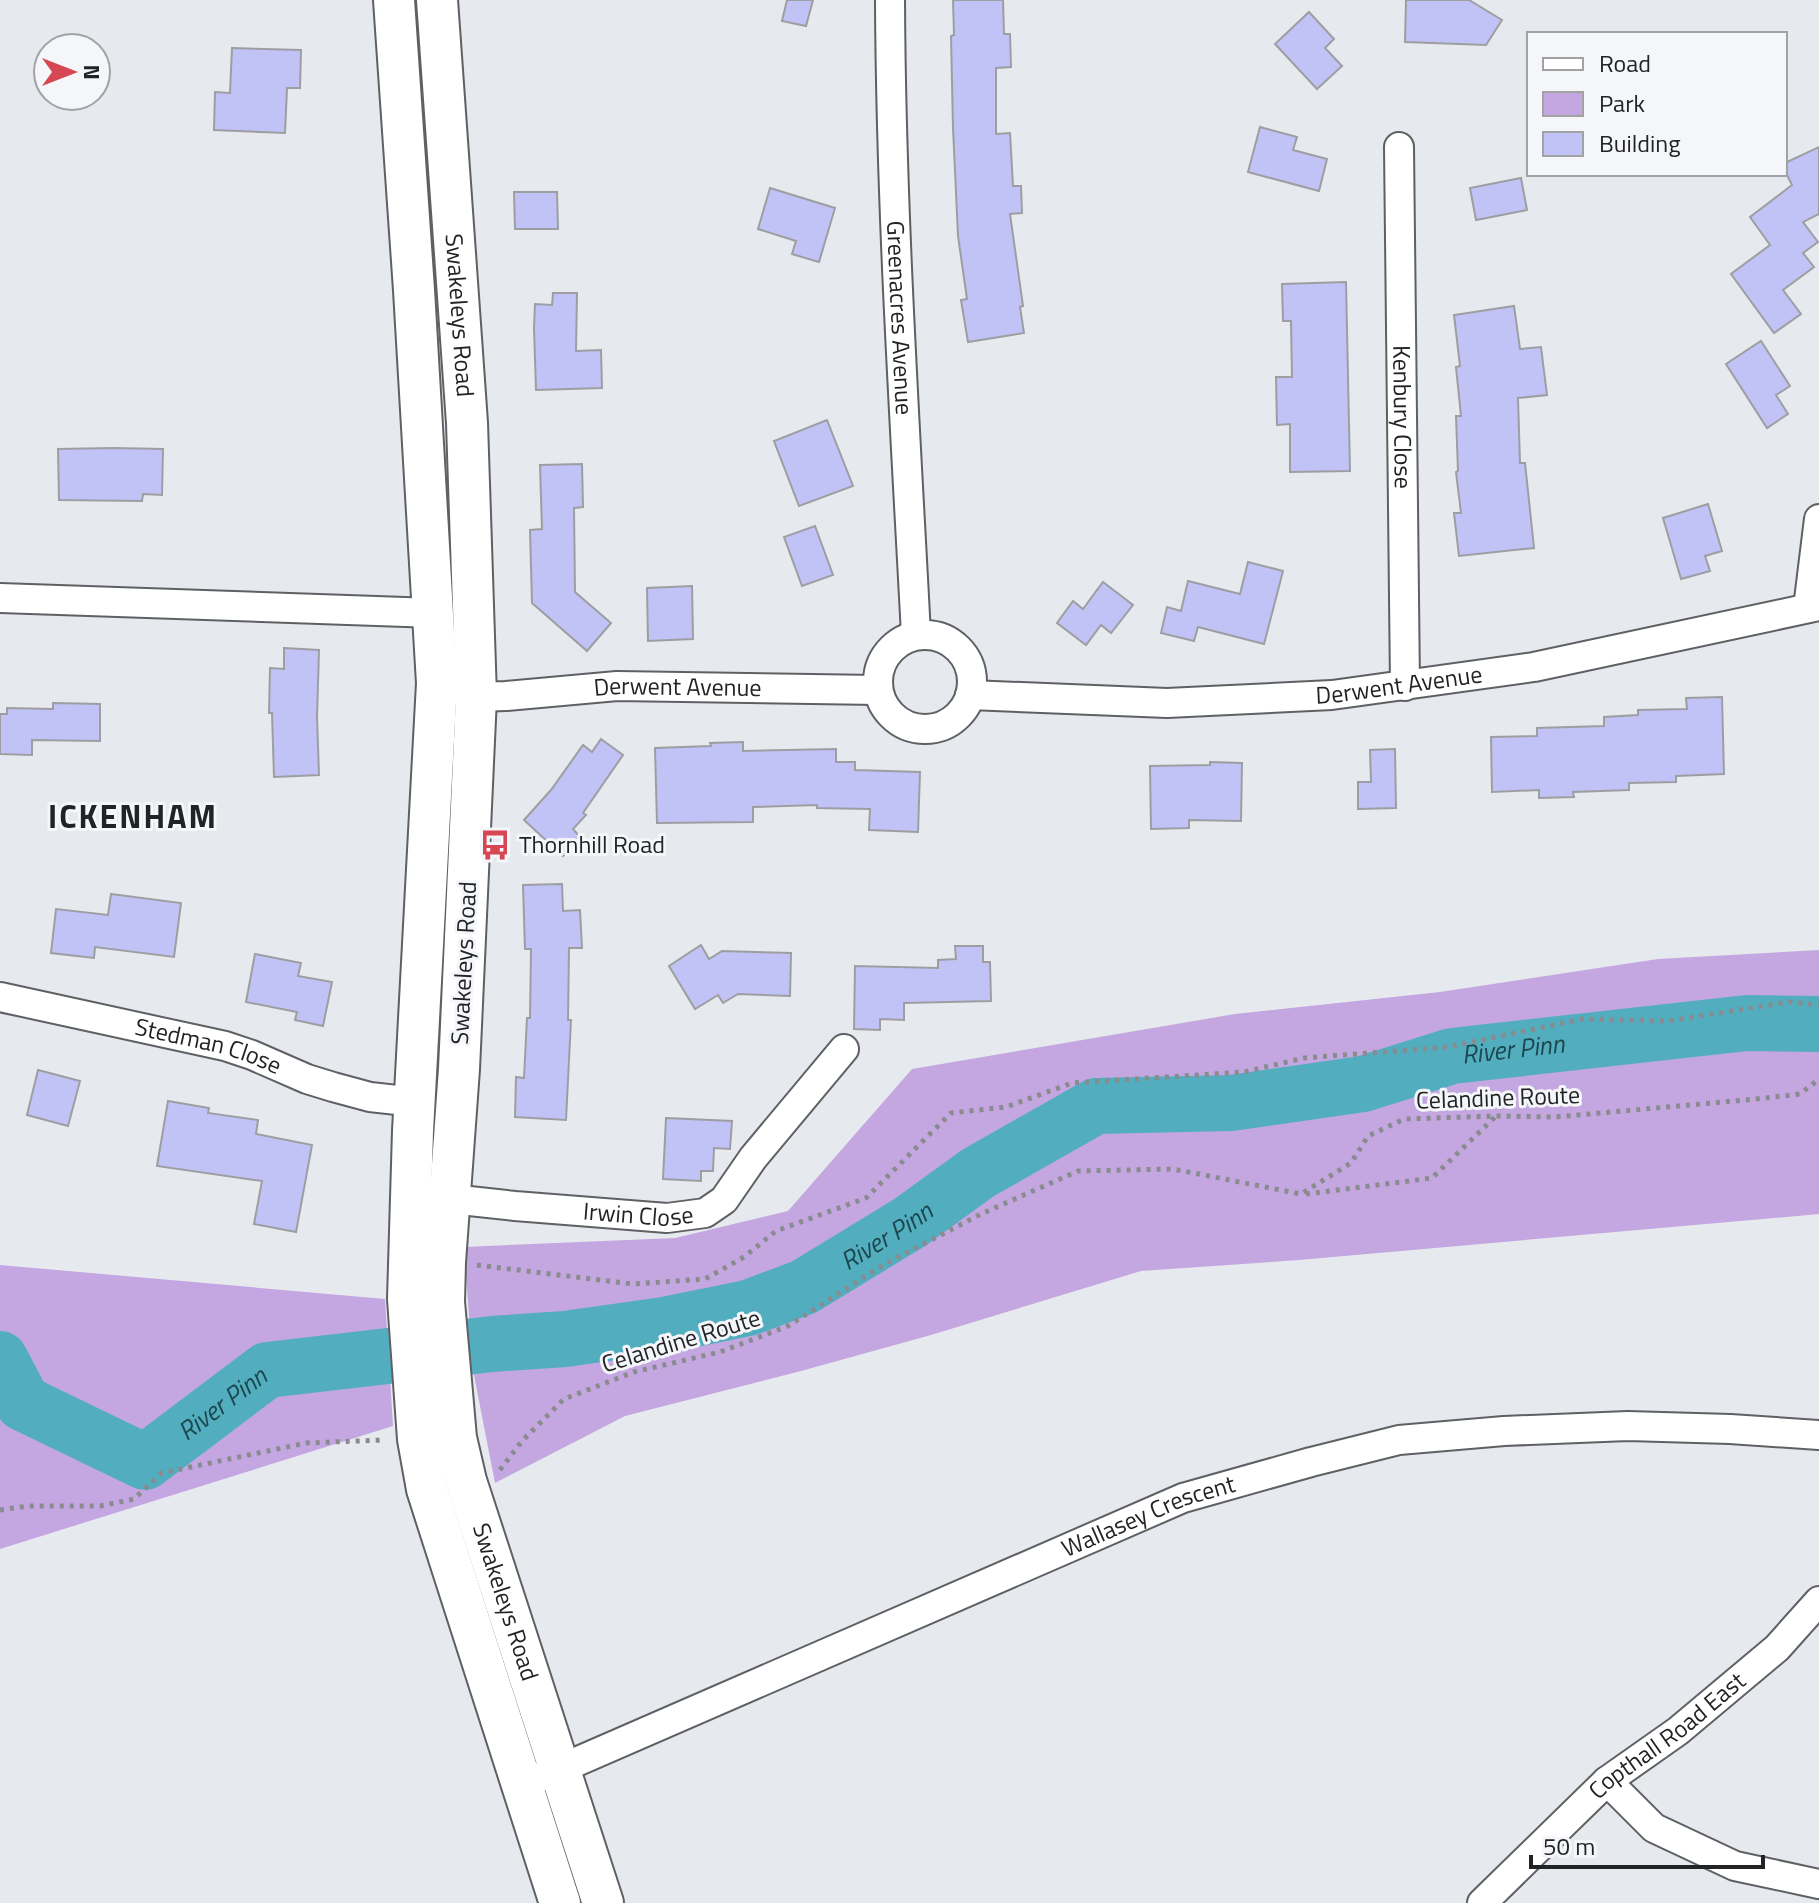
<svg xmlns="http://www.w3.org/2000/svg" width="1819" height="1903" font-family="'Titillium Web',sans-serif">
  <rect width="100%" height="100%" fill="#e6e9ed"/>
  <path fill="#c4a7e0" d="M 1819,950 L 1819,1214 L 1299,1260 L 1141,1271 L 931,1335 L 801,1371 L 625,1416 L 495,1483 L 473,1370 L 464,1247 L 675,1238 L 788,1211 L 912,1069 L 1235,1014 L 1440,992 L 1658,959 Z"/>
  <path fill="#c4a6e3" d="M 0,1265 L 385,1299 L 393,1426 L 0,1549 Z"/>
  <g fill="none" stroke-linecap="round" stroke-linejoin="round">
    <path stroke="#52aebf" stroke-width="56" id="s1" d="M 0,1359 L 23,1403 L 145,1462 L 267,1370 L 492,1344 L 565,1339 L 664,1325 L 748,1308 L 804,1287 L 909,1223 L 978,1173 L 1096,1106 L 1231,1103 L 1363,1084 L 1452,1056 L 1747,1023 L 1819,1024"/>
  </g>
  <g fill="#c1c3f7" stroke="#9e9ea2" stroke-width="2">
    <path d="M 787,0 L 813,0 L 806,26 L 782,21 Z"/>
    <path d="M 953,0 L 1003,0 L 1004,34 L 1010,34 L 1011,67 L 996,68 L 996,134 L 1010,133 L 1013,186 L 1021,186 L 1022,213 L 1010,214 L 1023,306 L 1020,307 L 1024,333 L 968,342 L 961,300 L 967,299 L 958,236 L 953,128 L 951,36 L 954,35 Z"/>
    <path d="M 1406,0 L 1469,0 L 1502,20 L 1486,45 L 1405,42 Z"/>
    <path d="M 1309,12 L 1334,39 L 1325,48 L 1342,66 L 1317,89 L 1275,44 Z"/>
    <path d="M 232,48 L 301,50 L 300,88 L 287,88 L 285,133 L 214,130 L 215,92 L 230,93 Z"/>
    <path d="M 1260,127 L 1297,137 L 1293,150 L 1327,159 L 1319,191 L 1248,172 Z"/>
    <path d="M 1819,147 L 1819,214 L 1803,222 L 1818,242 L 1803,253 L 1814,267 L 1783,290 L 1801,314 L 1774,333 L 1731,274 L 1770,245 L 1750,217 L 1792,185 L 1785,171 L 1785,163 Z"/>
    <path d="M 1521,178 L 1527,210 L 1476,220 L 1470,188 Z"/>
    <path d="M 770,188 L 835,208 L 819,262 L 792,254 L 796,241 L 758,229 Z"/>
    <path d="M 514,192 L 557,192 L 558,229 L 515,229 Z"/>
    <path d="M 1346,282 L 1350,471 L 1290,472 L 1290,424 L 1277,425 L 1276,377 L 1292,377 L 1291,321 L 1283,321 L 1282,284 Z"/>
    <path d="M 553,293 L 577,293 L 576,351 L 601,350 L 602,388 L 536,390 L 534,328 L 535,304 L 552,305 Z"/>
    <path d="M 1514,306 L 1520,349 L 1541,347 L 1547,395 L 1518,398 L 1520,463 L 1525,463 L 1534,548 L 1459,556 L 1454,513 L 1461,513 L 1456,472 L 1458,471 L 1456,416 L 1461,416 L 1456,367 L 1460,366 L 1454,315 Z"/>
    <path d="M 1761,341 L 1790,386 L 1776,395 L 1788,414 L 1767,428 L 1726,364 Z"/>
    <path d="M 827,420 L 853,486 L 799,506 L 774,441 Z"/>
    <path d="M 114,448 L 163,449 L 162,495 L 143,494 L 142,501 L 59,500 L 58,449 Z"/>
    <path d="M 582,464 L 583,507 L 574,508 L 575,592 L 611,623 L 587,651 L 532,603 L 530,530 L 542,529 L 540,465 Z"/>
    <path d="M 1708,504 L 1722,551 L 1705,556 L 1710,571 L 1681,579 L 1663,518 Z"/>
    <path d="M 815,526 L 833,575 L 802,586 L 784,537 Z"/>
    <path d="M 1248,562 L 1283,571 L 1264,644 L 1198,627 L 1194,641 L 1161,633 L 1167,607 L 1181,611 L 1188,581 L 1240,594 Z"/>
    <path d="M 1103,582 L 1133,605 L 1111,633 L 1101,625 L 1086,645 L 1057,623 L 1073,601 L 1083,609 Z"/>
    <path d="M 692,586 L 693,639 L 648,641 L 647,588 Z"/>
    <path d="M 284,648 L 319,650 L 317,717 L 319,775 L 274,777 L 272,713 L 269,713 L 270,668 L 284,669 Z"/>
    <path d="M 1722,697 L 1724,774 L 1676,776 L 1676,782 L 1629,783 L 1629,790 L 1573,792 L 1574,797 L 1539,798 L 1539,790 L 1492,792 L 1491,737 L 1537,736 L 1537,728 L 1604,726 L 1604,717 L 1638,715 L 1638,710 L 1687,709 L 1686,698 Z"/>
    <path d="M 53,703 L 100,704 L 100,741 L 32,740 L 32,755 L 0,754 L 0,714 L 7,714 L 7,708 L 53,709 Z"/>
    <path d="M 601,739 L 623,755 L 583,813 L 586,815 L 573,829 L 580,837 L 563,856 L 524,820 L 551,790 L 583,745 L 592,752 Z"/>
    <path d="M 743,742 L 743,751 L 836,749 L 836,762 L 855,762 L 855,770 L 920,772 L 918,832 L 869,830 L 870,809 L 817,808 L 817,805 L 753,807 L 753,822 L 657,823 L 655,748 L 711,746 L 710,743 Z"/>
    <path d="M 1395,749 L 1396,808 L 1358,809 L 1358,782 L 1371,782 L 1370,750 Z"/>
    <path d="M 1210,762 L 1242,763 L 1241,821 L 1189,820 L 1189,828 L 1151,829 L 1150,766 L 1210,765 Z"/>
    <path d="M 562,884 L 563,911 L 580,910 L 582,948 L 569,948 L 568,1020 L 571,1020 L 566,1120 L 515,1117 L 516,1077 L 524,1078 L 527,1018 L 530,1018 L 531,949 L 525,949 L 523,885 Z"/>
    <path d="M 111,894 L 181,903 L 174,957 L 95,947 L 94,958 L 51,953 L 56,909 L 108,915 Z"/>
    <path d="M 701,945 L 709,959 L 722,951 L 791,953 L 790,996 L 738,994 L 723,1003 L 718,995 L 695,1009 L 669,966 Z"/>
    <path d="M 955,946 L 983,946 L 983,962 L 990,962 L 991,1001 L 904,1003 L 904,1020 L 880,1019 L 880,1030 L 854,1029 L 855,966 L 938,968 L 938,960 L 956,959 Z"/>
    <path d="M 255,954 L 301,963 L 298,976 L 332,982 L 323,1026 L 295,1020 L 297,1012 L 246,1002 Z"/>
    <path d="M 38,1070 L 80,1081 L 68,1126 L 27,1115 Z"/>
    <path d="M 168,1101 L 209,1108 L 208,1113 L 258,1120 L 256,1134 L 312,1145 L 296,1232 L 254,1224 L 262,1181 L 157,1166 Z"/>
    <path d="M 666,1118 L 732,1121 L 730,1149 L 714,1148 L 713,1171 L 701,1171 L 701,1181 L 663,1179 Z"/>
  </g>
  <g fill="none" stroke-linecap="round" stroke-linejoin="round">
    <g stroke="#5e6064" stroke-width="32">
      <g id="minor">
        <path id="s2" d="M 890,0 C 891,212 905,423 916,635"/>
        <path id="s3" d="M 1399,147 L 1405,686"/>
        <path d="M 0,598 L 434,613"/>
        <path d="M 1808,608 L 1819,519"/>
        <circle cx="925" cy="682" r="47"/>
        <path id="s4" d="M 970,695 L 1167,703 L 1332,695 L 1534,667 L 1819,606"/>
        <path id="s5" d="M 476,697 L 506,696 L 617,686 L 878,690"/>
        <path id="s6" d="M 0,997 L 225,1046 L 252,1055 L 307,1079 L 333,1087 L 370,1097 L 415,1102"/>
        <path id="s7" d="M 451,1199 L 515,1206 L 667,1218 L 705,1213 L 724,1200 L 753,1158 L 844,1049"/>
        <path id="s8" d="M 542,1776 L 560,1769 L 1183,1498 L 1311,1462 L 1399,1440 L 1504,1431 L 1628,1426 L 1730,1429 L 1819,1435"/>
        <path d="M 1607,1781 L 1654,1828 L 1735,1866 L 1819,1884"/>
        <path id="s9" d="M 1482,1903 L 1607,1781 L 1678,1731 L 1777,1648 L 1819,1601"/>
      </g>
    </g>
    <g stroke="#5e6064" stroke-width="44">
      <g id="secondary">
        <path d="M 394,0 L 414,290 L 437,683 L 413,1131 L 408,1299 L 418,1439 L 427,1489 L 560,1903"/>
        <path id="s10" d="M 437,0 L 467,423 L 476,697 L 459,1069 L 445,1262 L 444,1302 L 456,1438 L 466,1481 L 603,1903"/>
      </g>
    </g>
    <g stroke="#898b8e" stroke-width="5" stroke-dasharray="4 6" stroke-linecap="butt">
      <path d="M 1306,1194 L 1432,1178 L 1496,1116"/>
      <path d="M 477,1265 L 633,1284 L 705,1279 L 744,1257 L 776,1231 L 866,1198 L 951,1113 L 1006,1107 L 1072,1083 L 1244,1072 L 1304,1058 L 1448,1047 L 1583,1019 L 1668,1021 L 1789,1002 L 1819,1005"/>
      <path d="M 500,1470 L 522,1441 L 564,1399 L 634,1372 L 720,1352 L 788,1326 L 883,1265 L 981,1214 L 1078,1171 L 1173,1169 L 1301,1194 L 1351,1163 L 1368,1136 L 1404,1119 L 1496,1116 L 1556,1117 L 1756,1099 L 1800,1094 L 1819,1079"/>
      <path d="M 0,1510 L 28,1506 L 100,1506 L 134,1499 L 162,1473 L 306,1443 L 385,1440"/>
    </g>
    <use href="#minor" stroke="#fff" stroke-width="28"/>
    <use href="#secondary" stroke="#fff" stroke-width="40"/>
  </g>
  <defs>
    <g id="bus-bare" transform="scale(2.4)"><path d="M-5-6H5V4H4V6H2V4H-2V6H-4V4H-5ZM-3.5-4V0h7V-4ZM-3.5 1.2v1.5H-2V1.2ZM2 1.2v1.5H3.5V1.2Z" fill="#d64653" stroke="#f4f6fa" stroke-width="2.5" paint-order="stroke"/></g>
  </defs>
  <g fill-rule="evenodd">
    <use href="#bus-bare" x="495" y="845"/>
  </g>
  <g text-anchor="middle" stroke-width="6" stroke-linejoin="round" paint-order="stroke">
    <g font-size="24" fill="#222324" stroke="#f4f6fa">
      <text dy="8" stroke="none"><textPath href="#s10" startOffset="316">Swakeleys Road</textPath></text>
      <text dy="8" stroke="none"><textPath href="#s2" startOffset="318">Greenacres Avenue</textPath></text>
      <text dy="8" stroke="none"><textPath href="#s3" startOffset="270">Kenbury Close</textPath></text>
      <text dy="8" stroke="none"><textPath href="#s4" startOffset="430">Derwent Avenue</textPath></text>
      <text dy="8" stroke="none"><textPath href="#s5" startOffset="202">Derwent Avenue</textPath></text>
      <text transform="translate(464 963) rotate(-87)" y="8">Swakeleys Road</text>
      <text dy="8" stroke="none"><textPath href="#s6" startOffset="214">Stedman Close</textPath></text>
      <text transform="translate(1498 1098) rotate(-2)" y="8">Celandine Route</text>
      <text dy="8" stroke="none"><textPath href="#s7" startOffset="188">Irwin Close</textPath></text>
      <text transform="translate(681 1341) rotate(-17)" y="8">Celandine Route</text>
      <text dy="8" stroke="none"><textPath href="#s8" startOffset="660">Wallasey Crescent</textPath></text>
      <text dy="8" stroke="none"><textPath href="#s10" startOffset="1612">Swakeleys Road</textPath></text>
      <text dy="8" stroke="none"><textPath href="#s9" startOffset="250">Copthall Road East</textPath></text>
    </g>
    <g font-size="24" fill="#222324" stroke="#f4f6fa" text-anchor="start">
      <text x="519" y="853">Thornhill Road</text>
    </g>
    <g font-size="26" font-style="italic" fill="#1d474e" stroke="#f4f6fa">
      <text dy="9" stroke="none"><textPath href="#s1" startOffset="1650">River Pinn</textPath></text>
      <text dy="9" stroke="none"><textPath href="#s1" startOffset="980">River Pinn</textPath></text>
      <text dy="9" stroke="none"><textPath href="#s1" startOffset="282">River Pinn</textPath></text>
    </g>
    <g font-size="32" font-weight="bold" letter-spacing="2" fill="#222324" stroke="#f4f6fa">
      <text x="133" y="828">ICKENHAM</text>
    </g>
  </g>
  <rect x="1527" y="32" width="260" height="144" fill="#f4f6fa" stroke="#a0a2a4" stroke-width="2"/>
  <rect x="1543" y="58" width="40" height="12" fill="#ffffff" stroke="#a0a2a4" stroke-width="2"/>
  <text x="1599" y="72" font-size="24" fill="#222324">Road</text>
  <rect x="1543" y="92" width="40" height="24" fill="#c4a7e0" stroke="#a0a2a4" stroke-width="2"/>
  <text x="1599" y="112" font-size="24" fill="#222324">Park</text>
  <rect x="1543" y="132" width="40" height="24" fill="#c1c3f7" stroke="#a0a2a4" stroke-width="2"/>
  <text x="1599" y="152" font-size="24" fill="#222324">Building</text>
  <g transform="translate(72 72) rotate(90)"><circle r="38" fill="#f4f6fa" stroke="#a0a2a4" stroke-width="2"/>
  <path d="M0-6L14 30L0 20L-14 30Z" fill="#d64653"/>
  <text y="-12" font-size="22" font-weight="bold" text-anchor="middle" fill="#222324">N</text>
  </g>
  <path d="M1531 1855v12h232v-12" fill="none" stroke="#222324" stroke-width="4"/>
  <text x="1543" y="1855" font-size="24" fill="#222324" stroke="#f4f6fa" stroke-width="6" paint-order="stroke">50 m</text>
</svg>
